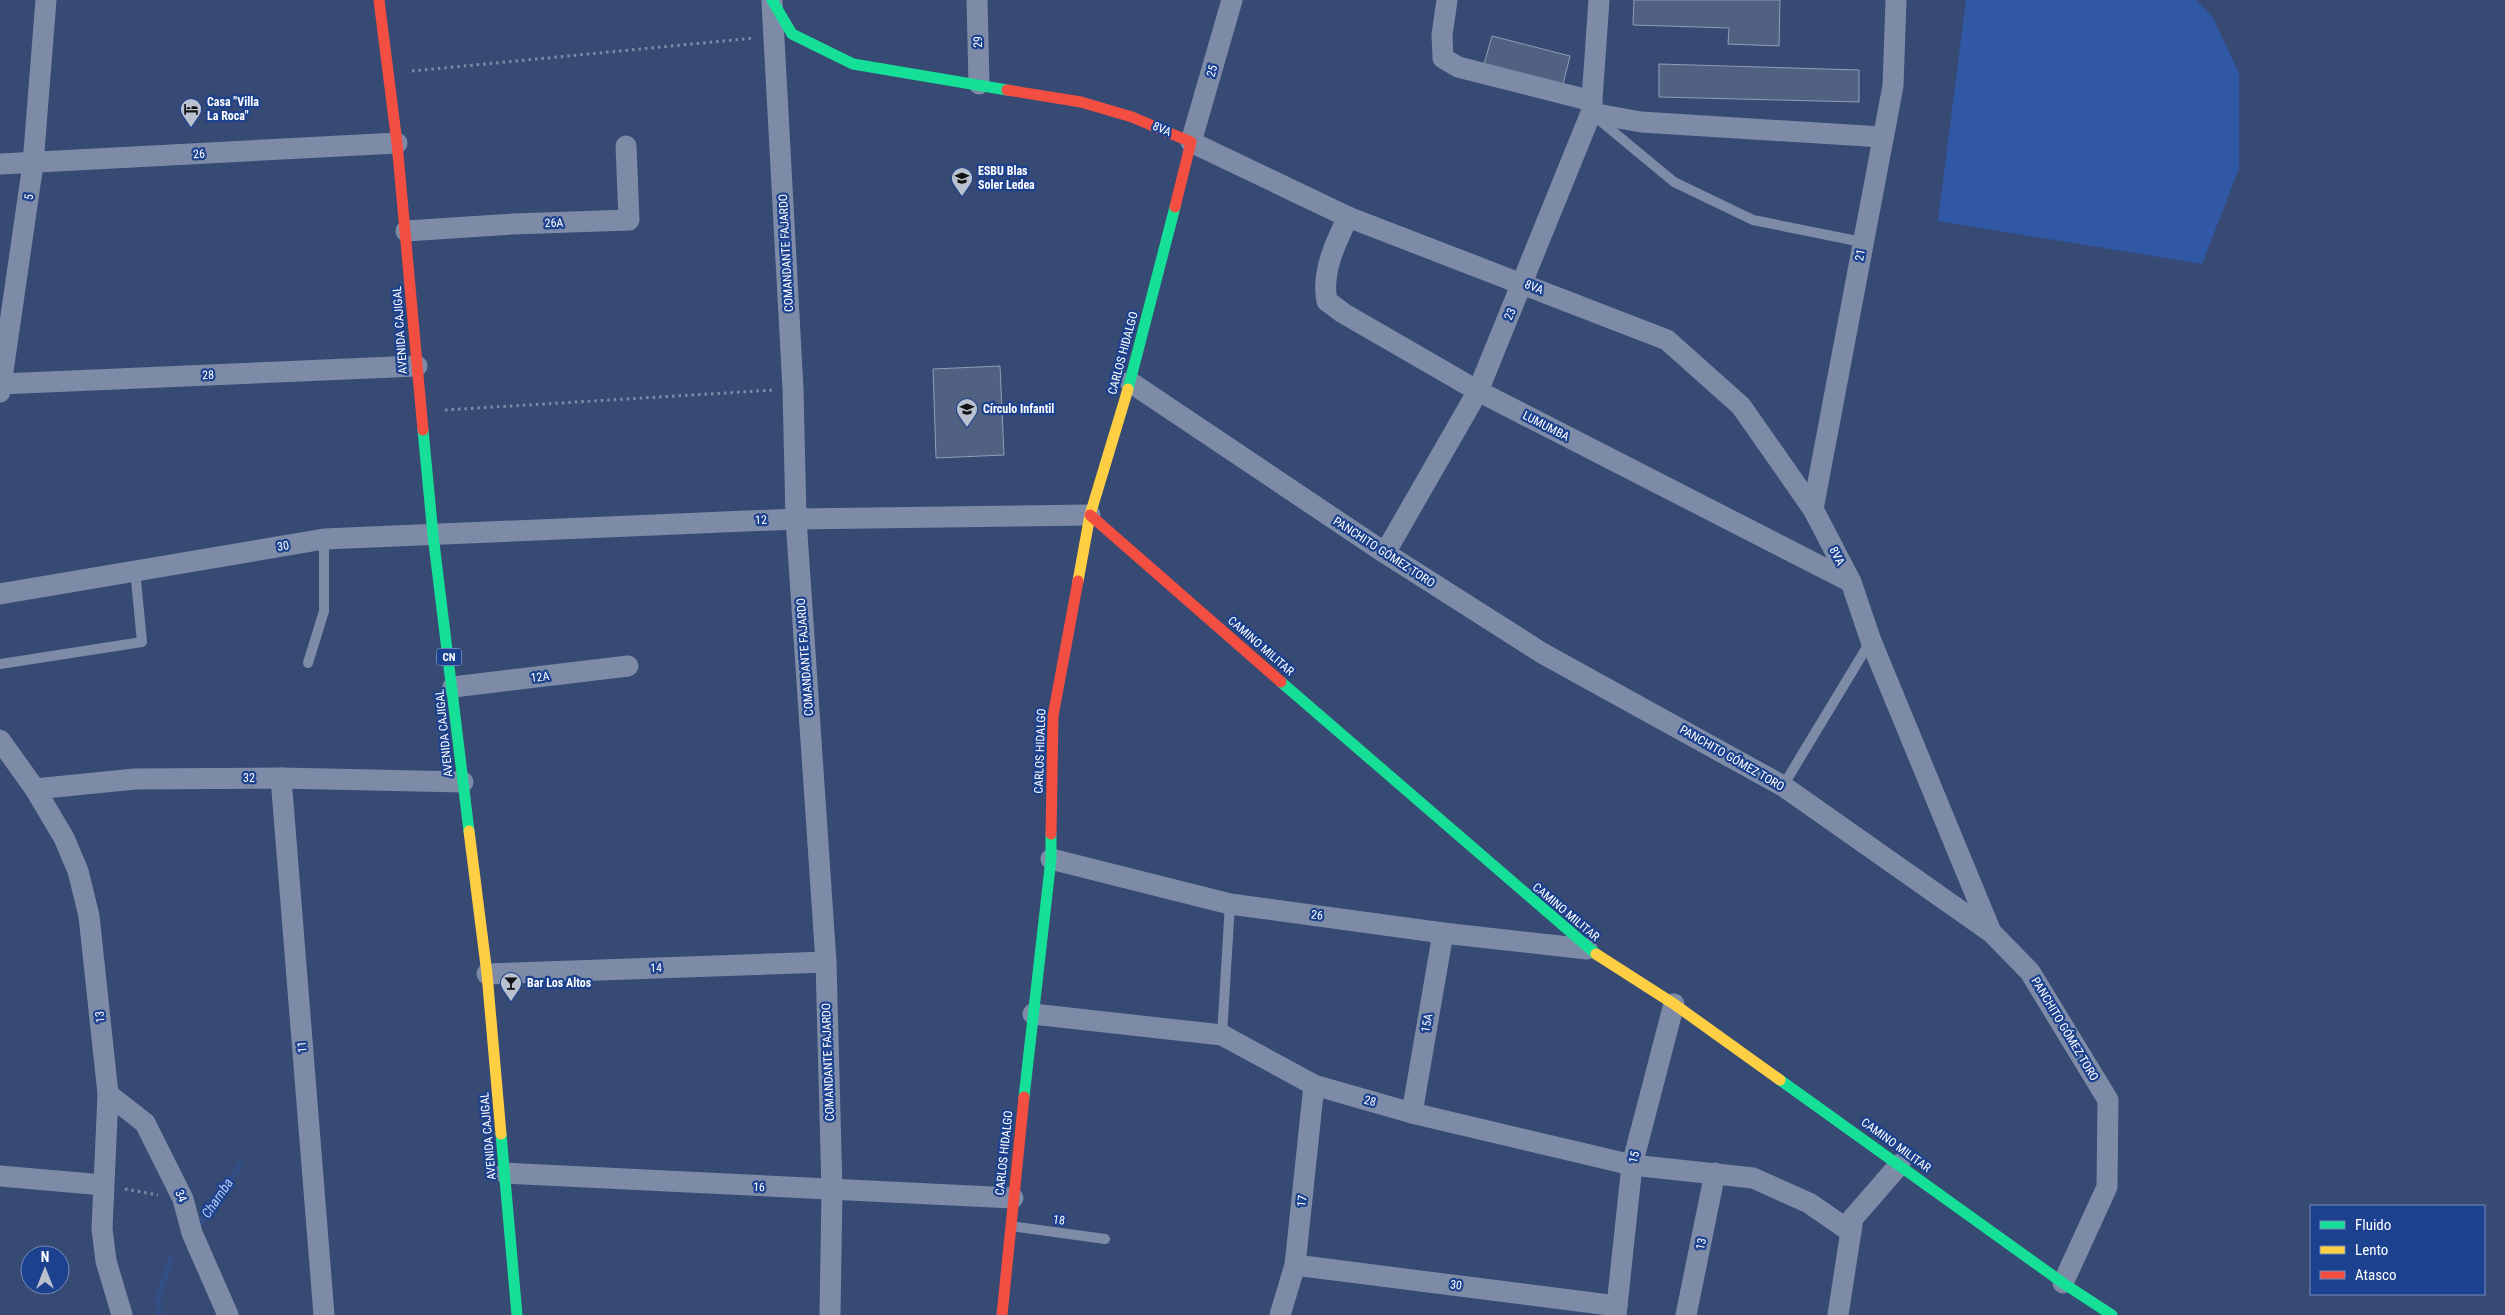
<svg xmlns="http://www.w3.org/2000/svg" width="2505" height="1315" font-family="'Roboto Condensed',sans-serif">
  <rect width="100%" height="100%" fill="#364a74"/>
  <path fill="#3058a4" d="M 1966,0 L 2196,0 L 2213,18 L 2239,73 L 2239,169 L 2202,264 L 1938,221 Z"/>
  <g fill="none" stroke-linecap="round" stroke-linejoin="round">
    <g stroke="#334e85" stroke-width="6">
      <path d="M 197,1228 L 240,1165"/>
      <path d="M 159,1315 L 158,1298 L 171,1259"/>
    </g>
  </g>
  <g fill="#506182" stroke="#929eb6">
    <path d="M 1634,0 L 1780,0 L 1779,46 L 1728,44 L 1729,28 L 1633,25 Z"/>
    <path d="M 1492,36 L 1570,56 L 1563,84 L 1484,64 Z"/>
    <path d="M 1659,64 L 1859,70 L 1859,102 L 1659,97 Z"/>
    <path d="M 1000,366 L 1004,455 L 936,458 L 933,369 Z"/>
  </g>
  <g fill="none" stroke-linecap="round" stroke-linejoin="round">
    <g stroke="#7d8ba7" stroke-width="3" stroke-dasharray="2.5 4" stroke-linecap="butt">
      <path d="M 412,71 L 754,38"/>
      <path d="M 445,410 L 774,390"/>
      <path d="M 125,1189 L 158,1195"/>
    </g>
    <g stroke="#7d8ba7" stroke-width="10">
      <path d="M 1598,119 L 1674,182 L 1753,220 L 1862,242"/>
      <path d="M 308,663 L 324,611 L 324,539"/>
      <path d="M 0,664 L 142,642 L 135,570"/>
      <path d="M 1783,786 L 1870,642"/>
      <path d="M 1222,1035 L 1230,904"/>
      <path d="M 1011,1226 L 1105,1239"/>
    </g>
    <g stroke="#7d8ba7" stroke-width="21">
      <path d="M 977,0 L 979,84"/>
      <path d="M 1232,0 L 1191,142 L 1348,217 L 1667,340 L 1741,406 L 1813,509 L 1851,582 L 1871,641 L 1991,932"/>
      <path d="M 1447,0 L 1442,35 L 1443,58 L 1458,67 L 1592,101"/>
      <path d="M 772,2 L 793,389 L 796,519 L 826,962 L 832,1191 L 830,1315"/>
      <path d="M 1591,113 L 1641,122 L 1882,137"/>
      <path d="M 0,164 L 397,143"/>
      <path d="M 1348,217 C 1336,242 1321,272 1327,301 L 1343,313 L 1478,391 L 1851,582"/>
      <path d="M 406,231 L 513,224 L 629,220 L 626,146"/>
      <path d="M 1130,382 L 1385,553 L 1542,653 L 1783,786 L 1992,933 L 2030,972 L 2108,1100 L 2107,1187 L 2063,1283"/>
      <path d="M 0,384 L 417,366"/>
      <path d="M 0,392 L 33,164 L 46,0"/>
      <path d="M 1813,509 L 1893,86 L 1896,0"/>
      <path d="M 1385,553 L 1478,391 L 1591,113 L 1599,0"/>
      <path d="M 0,594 L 324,539 L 796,519 L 1090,515"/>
      <path d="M 453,687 L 628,666"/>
      <path d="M 0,740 L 35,789 L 64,838 L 78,871 L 89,916 L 108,1094 L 102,1229 L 106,1261 L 122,1315"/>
      <path d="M 281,778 L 324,1315"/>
      <path d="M 35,789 L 135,779 L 281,778 L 463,782"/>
      <path d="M 1051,859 L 1230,904 L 1443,933 L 1587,949"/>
      <path d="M 487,974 L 826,962"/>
      <path d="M 1033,1014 L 1222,1035 L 1314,1085 L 1412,1113 L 1632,1165 L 1753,1178 L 1809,1203 L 1851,1232"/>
      <path d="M 108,1094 L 145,1123 L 183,1199 L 192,1233 L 228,1315"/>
      <path d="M 1412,1113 L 1443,933"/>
      <path d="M 505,1173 L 1013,1198"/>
      <path d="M 0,1176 L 103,1185"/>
      <path d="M 1295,1265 L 1617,1306"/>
      <path d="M 1280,1315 L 1295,1265 L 1314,1085"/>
      <path d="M 1616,1315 L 1632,1165 L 1674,1004"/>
      <path d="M 1686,1315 L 1715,1173"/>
      <path d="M 1838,1315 L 1853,1218 L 1900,1164"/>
    </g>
    <g stroke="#16e098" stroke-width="11">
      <path d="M 772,0 L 792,34 L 853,64 L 1007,90"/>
      <path d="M 1128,389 L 1175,207"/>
      <path d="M 423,430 L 433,535 L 469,831"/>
      <path d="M 1281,682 L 1596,954"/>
      <path d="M 1780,1080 L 2063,1283 L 2112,1315"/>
      <path d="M 1024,1097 L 1051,859 L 1051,834"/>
      <path d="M 501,1134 L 517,1315"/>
    </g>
    <g stroke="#ffcf43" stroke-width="11">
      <path d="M 1078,581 L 1090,515 L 1128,389"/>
      <path d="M 469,831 L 487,974 L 501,1134"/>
      <path d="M 1596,954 L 1674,1004 L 1780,1080"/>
    </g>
    <g stroke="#f24e42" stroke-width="11">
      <path d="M 379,0 L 397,143 L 423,430"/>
      <path d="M 1007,90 L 1081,102 L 1132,117 L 1191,142 L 1175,207"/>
      <path d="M 1090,515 L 1281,682"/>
      <path d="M 1051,834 L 1053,716 L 1078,581"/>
      <path d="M 1002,1315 L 1024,1097"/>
    </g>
  </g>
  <defs>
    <g id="hotel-pin" transform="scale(1.125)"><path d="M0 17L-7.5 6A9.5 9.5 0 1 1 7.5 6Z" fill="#b9c0ce" stroke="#1c418e"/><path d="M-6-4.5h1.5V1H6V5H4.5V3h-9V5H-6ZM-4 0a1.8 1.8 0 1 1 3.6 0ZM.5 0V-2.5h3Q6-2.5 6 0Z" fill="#111"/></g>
    <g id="school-pin" transform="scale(1.125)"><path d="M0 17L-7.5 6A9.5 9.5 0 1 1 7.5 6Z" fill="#b9c0ce" stroke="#1c418e"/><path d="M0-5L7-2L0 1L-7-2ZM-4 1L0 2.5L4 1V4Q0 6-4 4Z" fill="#111"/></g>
    <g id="bar-pin" transform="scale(1.125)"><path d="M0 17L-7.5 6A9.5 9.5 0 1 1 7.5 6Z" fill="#b9c0ce" stroke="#1c418e"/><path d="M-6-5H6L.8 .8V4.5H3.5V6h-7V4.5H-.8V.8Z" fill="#111"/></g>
  </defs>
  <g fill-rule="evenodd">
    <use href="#hotel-pin" x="191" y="109"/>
    <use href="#school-pin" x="962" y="178"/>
    <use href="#school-pin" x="967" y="409"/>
    <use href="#bar-pin" x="511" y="983"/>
  </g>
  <g text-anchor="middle" stroke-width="4.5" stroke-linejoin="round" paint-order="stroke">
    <rect fill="#1c418e" stroke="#bbc6dd" stroke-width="1" x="436.5" y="648.5" width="25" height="17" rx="4"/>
    <g font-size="11" font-weight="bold" fill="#fff">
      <text x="449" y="661">CN</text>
    </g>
    <g font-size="12" fill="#fff" stroke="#1c418e">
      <text transform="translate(978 42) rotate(-91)" y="4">29</text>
      <text transform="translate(1212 71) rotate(-74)" y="4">25</text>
      <text transform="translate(1162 129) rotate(23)" y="4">8VA</text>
      <text transform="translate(199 154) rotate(-3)" y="4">26</text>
      <text transform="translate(29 197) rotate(-82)" y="4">5</text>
      <text transform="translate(554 223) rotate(-2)" y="4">26A</text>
      <text transform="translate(786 253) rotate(-93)" y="4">COMANDANTE FAJARDO</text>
      <text transform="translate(1860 255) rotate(-80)" y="4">21</text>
      <text transform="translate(1534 287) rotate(22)" y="4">8VA</text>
      <text transform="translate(1510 314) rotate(-67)" y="4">23</text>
      <text transform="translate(400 330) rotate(-94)" y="4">AVENIDA CAJIGAL</text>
      <text transform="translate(1123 353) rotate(-75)" y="4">CARLOS HIDALGO</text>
      <text transform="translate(208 375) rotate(-2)" y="4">28</text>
      <text transform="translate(1546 426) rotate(27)" y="4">LUMUMBA</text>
      <text transform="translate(761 520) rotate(-3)" y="4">12</text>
      <text transform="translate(283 546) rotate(-9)" y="4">30</text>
      <text transform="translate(1384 552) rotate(33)" y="4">PANCHITO GÓMEZ TORO</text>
      <text transform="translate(1837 556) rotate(63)" y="4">8VA</text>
      <text transform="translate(1261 646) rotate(41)" y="4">CAMINO MILITAR</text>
      <text transform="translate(805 657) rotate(-94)" y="4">COMANDANTE FAJARDO</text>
      <text transform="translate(540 677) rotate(-7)" y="4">12A</text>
      <text transform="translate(444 733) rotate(-96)" y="4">AVENIDA CAJIGAL</text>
      <text transform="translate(1040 751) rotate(-88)" y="4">CARLOS HIDALGO</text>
      <text transform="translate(1732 758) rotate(30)" y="4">PANCHITO GÓMEZ TORO</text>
      <text x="249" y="782">32</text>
      <text transform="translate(1566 912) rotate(40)" y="4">CAMINO MILITAR</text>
      <text transform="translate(1317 915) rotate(8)" y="4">26</text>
      <text transform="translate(656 968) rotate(-2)" y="4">14</text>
      <text transform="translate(100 1017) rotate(-96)" y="4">13</text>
      <text transform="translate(1427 1023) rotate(-80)" y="4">15A</text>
      <text transform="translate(2065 1029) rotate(59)" y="4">PANCHITO GÓMEZ TORO</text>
      <text transform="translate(302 1047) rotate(-95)" y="4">11</text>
      <text transform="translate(828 1062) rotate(-92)" y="4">COMANDANTE FAJARDO</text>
      <text transform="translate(1370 1101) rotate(16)" y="4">28</text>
      <text transform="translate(488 1136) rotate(-95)" y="4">AVENIDA CAJIGAL</text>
      <text transform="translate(1896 1145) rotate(36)" y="4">CAMINO MILITAR</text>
      <text transform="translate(1004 1153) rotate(-84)" y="4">CARLOS HIDALGO</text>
      <text transform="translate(1634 1157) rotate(-77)" y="4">15</text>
      <text transform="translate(759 1187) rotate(3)" y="4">16</text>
      <text transform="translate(181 1196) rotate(67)" y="4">34</text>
      <text transform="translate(1302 1201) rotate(-84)" y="4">17</text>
      <text transform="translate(1059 1220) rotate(8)" y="4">18</text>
      <text transform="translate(1701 1244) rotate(-78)" y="4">13</text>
      <text transform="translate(1456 1285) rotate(7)" y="4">30</text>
    </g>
    <g font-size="12" font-weight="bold" fill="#fff" stroke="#1c418e" text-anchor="start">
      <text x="207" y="106">Casa "Villa<tspan x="207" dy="14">La Roca"</tspan></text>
      <text x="978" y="175">ESBU Blas<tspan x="978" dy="14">Soler Ledea</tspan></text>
      <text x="983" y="413">Círculo Infantil</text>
      <text x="527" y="987">Bar Los Altos</text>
    </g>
    <g font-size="14" font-style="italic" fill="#b5cbf5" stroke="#1c418e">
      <text transform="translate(217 1198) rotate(-56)" y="5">Charnba</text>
    </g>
  </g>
  <rect x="2310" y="1205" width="175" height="90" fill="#1c418e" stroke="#778dbb"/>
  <rect x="2320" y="1221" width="25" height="8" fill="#16e098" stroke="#778dbb"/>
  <text x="2355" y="1230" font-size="15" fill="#ffffff">Fluido</text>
  <rect x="2320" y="1246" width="25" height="8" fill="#ffcf43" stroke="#778dbb"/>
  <text x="2355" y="1255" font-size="15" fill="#ffffff">Lento</text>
  <rect x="2320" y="1271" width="25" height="8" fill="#f24e42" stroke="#778dbb"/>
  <text x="2355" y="1280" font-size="15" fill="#ffffff">Atasco</text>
  <g transform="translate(45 1270)"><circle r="24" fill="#1c418e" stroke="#778dbb"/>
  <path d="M0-4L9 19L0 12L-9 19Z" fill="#b9c0ce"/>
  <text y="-8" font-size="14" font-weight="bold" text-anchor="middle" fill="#ffffff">N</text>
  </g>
</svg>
